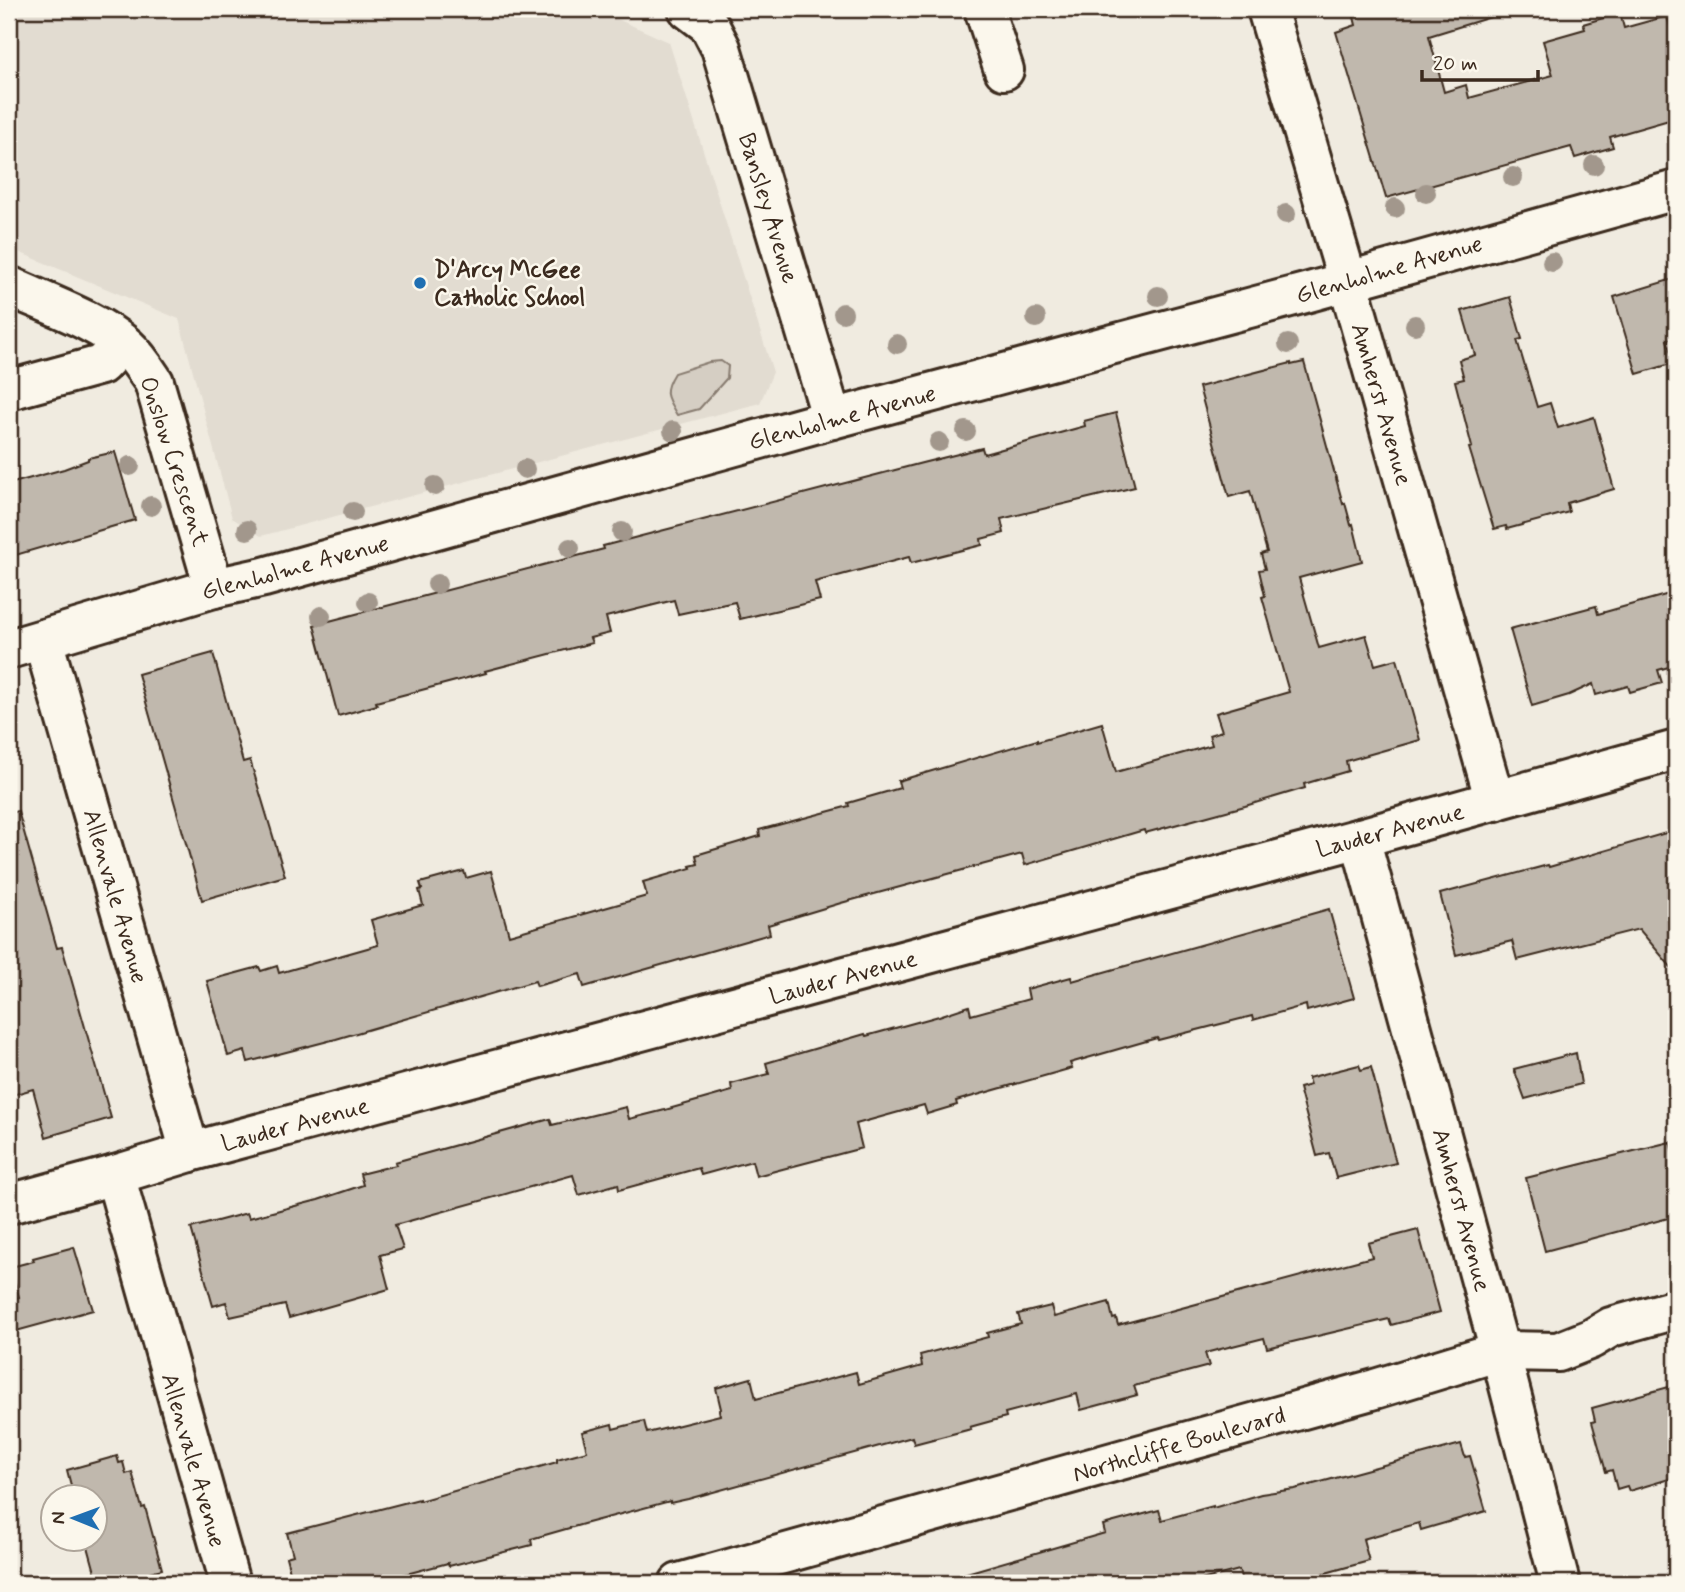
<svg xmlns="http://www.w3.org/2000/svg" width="1685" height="1592" font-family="Mynerve,sans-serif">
  <rect width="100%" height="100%" fill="#f0ebe0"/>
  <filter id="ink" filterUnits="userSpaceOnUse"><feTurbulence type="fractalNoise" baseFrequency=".0143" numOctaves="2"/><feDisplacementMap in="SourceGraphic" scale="14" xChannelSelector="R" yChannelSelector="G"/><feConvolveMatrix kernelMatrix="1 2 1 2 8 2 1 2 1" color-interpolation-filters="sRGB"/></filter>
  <g filter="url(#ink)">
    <path fill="#e2dcd1" d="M 9,9 L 595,9 L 669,42 L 773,372 L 760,403 L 261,536 L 232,518 L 179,319 L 9,248 Z"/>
    <path fill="#d5cec3" stroke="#887c70" stroke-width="2" d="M 721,361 L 728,366 L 727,378 L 699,409 L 677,415 C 666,397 662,392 674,373 L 709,362 Z"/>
    <g fill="#c0b8ad" stroke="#3b2a1e" stroke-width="2">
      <path d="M 1352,9 L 1493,9 L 1494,16 L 1429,36 L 1444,92 L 1466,85 L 1469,98 L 1553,75 L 1543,41 L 1585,29 L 1583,24 L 1620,13 L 1624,28 L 1667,16 L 1676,47 L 1676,118 L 1610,137 L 1613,147 L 1575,158 L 1571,147 L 1386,198 L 1336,32 L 1356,25 Z"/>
      <path d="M 1676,278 L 1676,337 L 1667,340 L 1674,363 L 1637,374 L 1614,297 Z"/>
      <path d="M 1510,297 L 1522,339 L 1517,340 L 1537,407 L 1550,403 L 1558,428 L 1594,417 L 1614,489 L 1567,503 L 1569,512 L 1507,529 L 1506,526 L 1494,529 L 1469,448 L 1472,447 L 1455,381 L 1464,379 L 1459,360 L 1475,355 L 1462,311 Z"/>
      <path d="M 1304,362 L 1343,504 L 1345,503 L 1351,525 L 1353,524 L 1362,561 L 1299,578 L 1319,648 L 1366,635 L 1375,665 L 1397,659 L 1420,740 L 1346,761 L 1348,771 L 1304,784 L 1305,788 L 1245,806 L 1145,833 L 1144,830 L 1025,865 L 1022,854 L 841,903 L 768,925 L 770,934 L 584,987 L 580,974 L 537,986 L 535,981 L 336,1039 L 248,1062 L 245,1051 L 228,1056 L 207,981 L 259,967 L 261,971 L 277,966 L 279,973 L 378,945 L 371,920 L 423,905 L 419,890 L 422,889 L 420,883 L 464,871 L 466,878 L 491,871 L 509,935 L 647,896 L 643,882 L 691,868 L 690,866 L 698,864 L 696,855 L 760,836 L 759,830 L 849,806 L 848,803 L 900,788 L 898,781 L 1037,740 L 1037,742 L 1102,723 L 1116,772 L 1212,745 L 1209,735 L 1222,731 L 1216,713 L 1289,692 L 1262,597 L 1265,596 L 1259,570 L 1265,569 L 1261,554 L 1267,552 L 1250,491 L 1229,497 L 1199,387 L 1291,363 L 1291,365 Z"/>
      <path d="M 1116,413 L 1135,487 L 1001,519 L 1004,533 L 981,539 L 982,545 L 911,563 L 909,557 L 815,582 L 820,600 L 740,619 L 735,602 L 678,614 L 674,600 L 606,617 L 610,633 L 590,638 L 592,643 L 485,671 L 486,673 L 376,702 L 377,705 L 338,716 L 314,625 L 604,549 L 603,546 L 922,463 L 982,448 L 984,454 L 1085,426 L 1084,421 Z"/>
      <path d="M 115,452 L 135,520 L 9,557 L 9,484 L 64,469 L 88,460 L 88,458 Z"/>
      <path d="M 1669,594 L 1670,598 L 1676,596 L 1676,665 L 1658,670 L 1662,683 L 1630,692 L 1628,686 L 1596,695 L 1593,684 L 1569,695 L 1532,706 L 1510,629 L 1596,606 L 1598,614 Z"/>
      <path d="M 213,653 L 243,762 L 250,760 L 285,876 L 202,900 L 138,674 Z"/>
      <path d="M 18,811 L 57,948 L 62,947 L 111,1118 L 46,1137 L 33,1089 L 9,1096 L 9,813 Z"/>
      <path d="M 1676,830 L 1676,973 L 1639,929 L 1517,960 L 1512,941 L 1456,955 L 1440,894 L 1548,865 L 1549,867 Z"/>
      <path d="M 1329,909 L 1354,998 L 1307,1011 L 1306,1005 L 1253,1020 L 1252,1016 L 1158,1040 L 1157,1038 L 1070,1063 L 1072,1068 L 956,1101 L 957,1105 L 927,1114 L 924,1105 L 856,1124 L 862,1148 L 756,1176 L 752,1161 L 701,1175 L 699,1168 L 619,1190 L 618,1184 L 579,1195 L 573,1175 L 395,1225 L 403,1249 L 380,1255 L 389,1289 L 289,1318 L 285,1305 L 230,1317 L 226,1302 L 213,1306 L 191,1228 L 247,1213 L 249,1218 L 318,1200 L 363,1185 L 360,1174 L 396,1165 L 395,1162 L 550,1119 L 552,1125 L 626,1107 L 629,1119 L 665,1110 L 732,1091 L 731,1084 L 769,1074 L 766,1063 L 865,1034 L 866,1036 L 939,1016 L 969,1006 L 971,1015 L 1029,999 L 1027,989 L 1071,977 L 1072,981 Z"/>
      <path d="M 1576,1053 L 1581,1084 L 1525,1099 L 1514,1069 Z"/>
      <path d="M 1359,1065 L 1361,1070 L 1371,1067 L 1396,1163 L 1336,1178 L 1329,1153 L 1317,1156 L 1299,1088 L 1310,1085 L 1308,1078 Z"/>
      <path d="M 1670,1142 L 1676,1164 L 1676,1216 L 1545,1251 L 1526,1178 Z"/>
      <path d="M 1418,1230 L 1440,1312 L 1391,1325 L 1389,1319 L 1267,1348 L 1264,1338 L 1205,1353 L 1209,1366 L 1134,1386 L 1137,1395 L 1081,1410 L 1077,1394 L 1005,1413 L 1006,1417 L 970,1427 L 971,1429 L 914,1444 L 912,1437 L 688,1499 L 670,1503 L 670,1501 L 587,1523 L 531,1539 L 532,1545 L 449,1566 L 448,1563 L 372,1583 L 293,1583 L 286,1557 L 293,1555 L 287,1533 L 419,1499 L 419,1501 L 557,1462 L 557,1459 L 587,1451 L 582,1432 L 612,1424 L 613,1429 L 644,1421 L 647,1433 L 720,1415 L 719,1410 L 721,1409 L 716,1388 L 751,1378 L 756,1399 L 856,1372 L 859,1384 L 922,1366 L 920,1355 L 988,1337 L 987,1333 L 1021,1324 L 1018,1314 L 1051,1306 L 1054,1317 L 1109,1302 L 1113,1319 L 1116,1318 L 1118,1325 L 1372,1257 L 1368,1243 Z"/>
      <path d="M 74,1247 L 93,1310 L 9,1333 L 9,1300 L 19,1297 L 11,1267 L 34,1261 L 33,1258 Z"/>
      <path d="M 1676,1385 L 1676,1477 L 1629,1491 L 1627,1486 L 1617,1489 L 1612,1470 L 1606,1472 L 1592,1422 L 1595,1421 L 1592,1408 Z"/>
      <path d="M 1461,1444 L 1465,1457 L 1470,1456 L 1486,1511 L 1421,1530 L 1419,1523 L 1363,1539 L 1369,1561 L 1322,1574 L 1323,1576 L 1298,1583 L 1242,1583 L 1239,1570 L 1190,1583 L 964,1583 L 963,1574 L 1105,1533 L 1103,1525 L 1159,1510 L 1162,1520 L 1213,1506 L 1213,1508 L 1261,1494 L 1295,1489 Z"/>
      <path d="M 117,1456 L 119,1463 L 123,1462 L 126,1474 L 132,1472 L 142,1508 L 145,1507 L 162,1569 L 150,1572 L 152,1577 L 131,1583 L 98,1583 L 86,1539 L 94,1539 L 94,1497 L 74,1497 L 67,1470 Z"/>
    </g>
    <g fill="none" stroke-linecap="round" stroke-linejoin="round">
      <g stroke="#3b2a1e" stroke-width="44">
        <g id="minor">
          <path d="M 688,9 L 709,25 L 721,48 L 832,419"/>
          <path d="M 984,9 L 1004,70"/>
          <path d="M 1267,9 L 1348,282 L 1495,801"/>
          <path d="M 9,286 C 45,303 98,321 127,347 C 138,357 146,370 154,382 L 214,588"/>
          <path d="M 9,390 L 101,365 L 122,343"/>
          <path d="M 43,640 L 190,1152"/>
          <path d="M 9,649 L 214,588 L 264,577 L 832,419 L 1309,292 L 1676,190"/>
          <path d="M 1360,838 L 1500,1351 L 1560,1583"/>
          <path d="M 115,1175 L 230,1583"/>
          <path d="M 9,1204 L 115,1175 L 190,1152 L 1360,838 L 1676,750"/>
          <path d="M 679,1583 L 1375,1389 L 1500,1351 L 1558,1352 L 1591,1339 L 1611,1327 L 1676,1309"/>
        </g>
      </g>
      <use href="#minor" stroke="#fbf7ec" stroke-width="38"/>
    </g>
    <g fill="#a2978c">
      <circle cx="1594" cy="165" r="10"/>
      <circle cx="1513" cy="177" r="10"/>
      <circle cx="1426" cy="193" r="10"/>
      <circle cx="1395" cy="208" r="10"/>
      <circle cx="1286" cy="214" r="10"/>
      <circle cx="1552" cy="262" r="10"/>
      <circle cx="1158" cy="296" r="10"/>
      <circle cx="843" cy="313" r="10"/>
      <circle cx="1036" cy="318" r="10"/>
      <circle cx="1415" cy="325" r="10"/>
      <circle cx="897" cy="344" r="10"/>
      <circle cx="1288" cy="344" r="10"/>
      <circle cx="673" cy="431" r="10"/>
      <circle cx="966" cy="431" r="10"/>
      <circle cx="939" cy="442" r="10"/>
      <circle cx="130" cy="466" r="10"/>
      <circle cx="525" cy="469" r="10"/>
      <circle cx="435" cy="486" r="10"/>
      <circle cx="151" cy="506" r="10"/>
      <circle cx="353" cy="512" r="10"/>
      <circle cx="247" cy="530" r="10"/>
      <circle cx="622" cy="532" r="10"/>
      <circle cx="570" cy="548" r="10"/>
      <circle cx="437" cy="584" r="10"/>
      <circle cx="368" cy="602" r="10"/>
      <circle cx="321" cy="616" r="10"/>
    </g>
  </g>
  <circle fill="#1f6fb2" stroke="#fbf7ec" stroke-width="2.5" cx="420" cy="283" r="7"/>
  <g text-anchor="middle" stroke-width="5" stroke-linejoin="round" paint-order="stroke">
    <g font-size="24" fill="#3b2a1e" stroke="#fbf7ec">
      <text transform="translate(769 208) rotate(73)" y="8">Bansley Avenue</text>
      <text transform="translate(1389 269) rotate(-16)" y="8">Glenholme Avenue</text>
      <text transform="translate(1382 404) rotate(74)" y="8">Amherst Avenue</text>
      <text transform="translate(842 417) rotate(-15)" y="8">Glenholme Avenue</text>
      <text transform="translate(175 461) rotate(72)" y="8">Onslow Crescent</text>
      <text transform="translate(295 567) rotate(-15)" y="8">Glenholme Avenue</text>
      <text transform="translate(1390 830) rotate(-15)" y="8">Lauder Avenue</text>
      <text transform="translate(116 896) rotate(74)" y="8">Allenvale Avenue</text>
      <text transform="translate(843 977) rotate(-15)" y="8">Lauder Avenue</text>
      <text transform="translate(295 1124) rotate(-15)" y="8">Lauder Avenue</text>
      <text transform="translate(1462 1210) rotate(75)" y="8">Amherst Avenue</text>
      <text transform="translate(1179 1444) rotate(-16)" y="8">Northcliffe Boulevard</text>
      <text transform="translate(194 1460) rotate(74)" y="8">Allenvale Avenue</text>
    </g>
    <g font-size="24" font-weight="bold" fill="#3b2a1e" stroke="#fbf7ec" text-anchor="start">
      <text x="434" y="277">D'Arcy McGee<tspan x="434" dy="28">Catholic School</tspan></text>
    </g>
  </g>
  <rect width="1685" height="1592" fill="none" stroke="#fbf7ec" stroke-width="35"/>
  <rect x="18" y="18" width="1650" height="1557" fill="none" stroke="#3b2a1e" stroke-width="2.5" filter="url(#ink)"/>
  <g transform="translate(74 1518) rotate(271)"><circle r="33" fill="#fbf7ec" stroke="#aea59a" stroke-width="2"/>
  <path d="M0-5L12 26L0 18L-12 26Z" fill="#1f6fb2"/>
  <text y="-10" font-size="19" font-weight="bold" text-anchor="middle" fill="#3b2a1e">N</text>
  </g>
  <path d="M1422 70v10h116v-10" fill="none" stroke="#3b2a1e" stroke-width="3.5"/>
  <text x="1433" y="70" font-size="21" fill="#3b2a1e" stroke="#fbf7ec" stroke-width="5" paint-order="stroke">20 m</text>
</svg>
